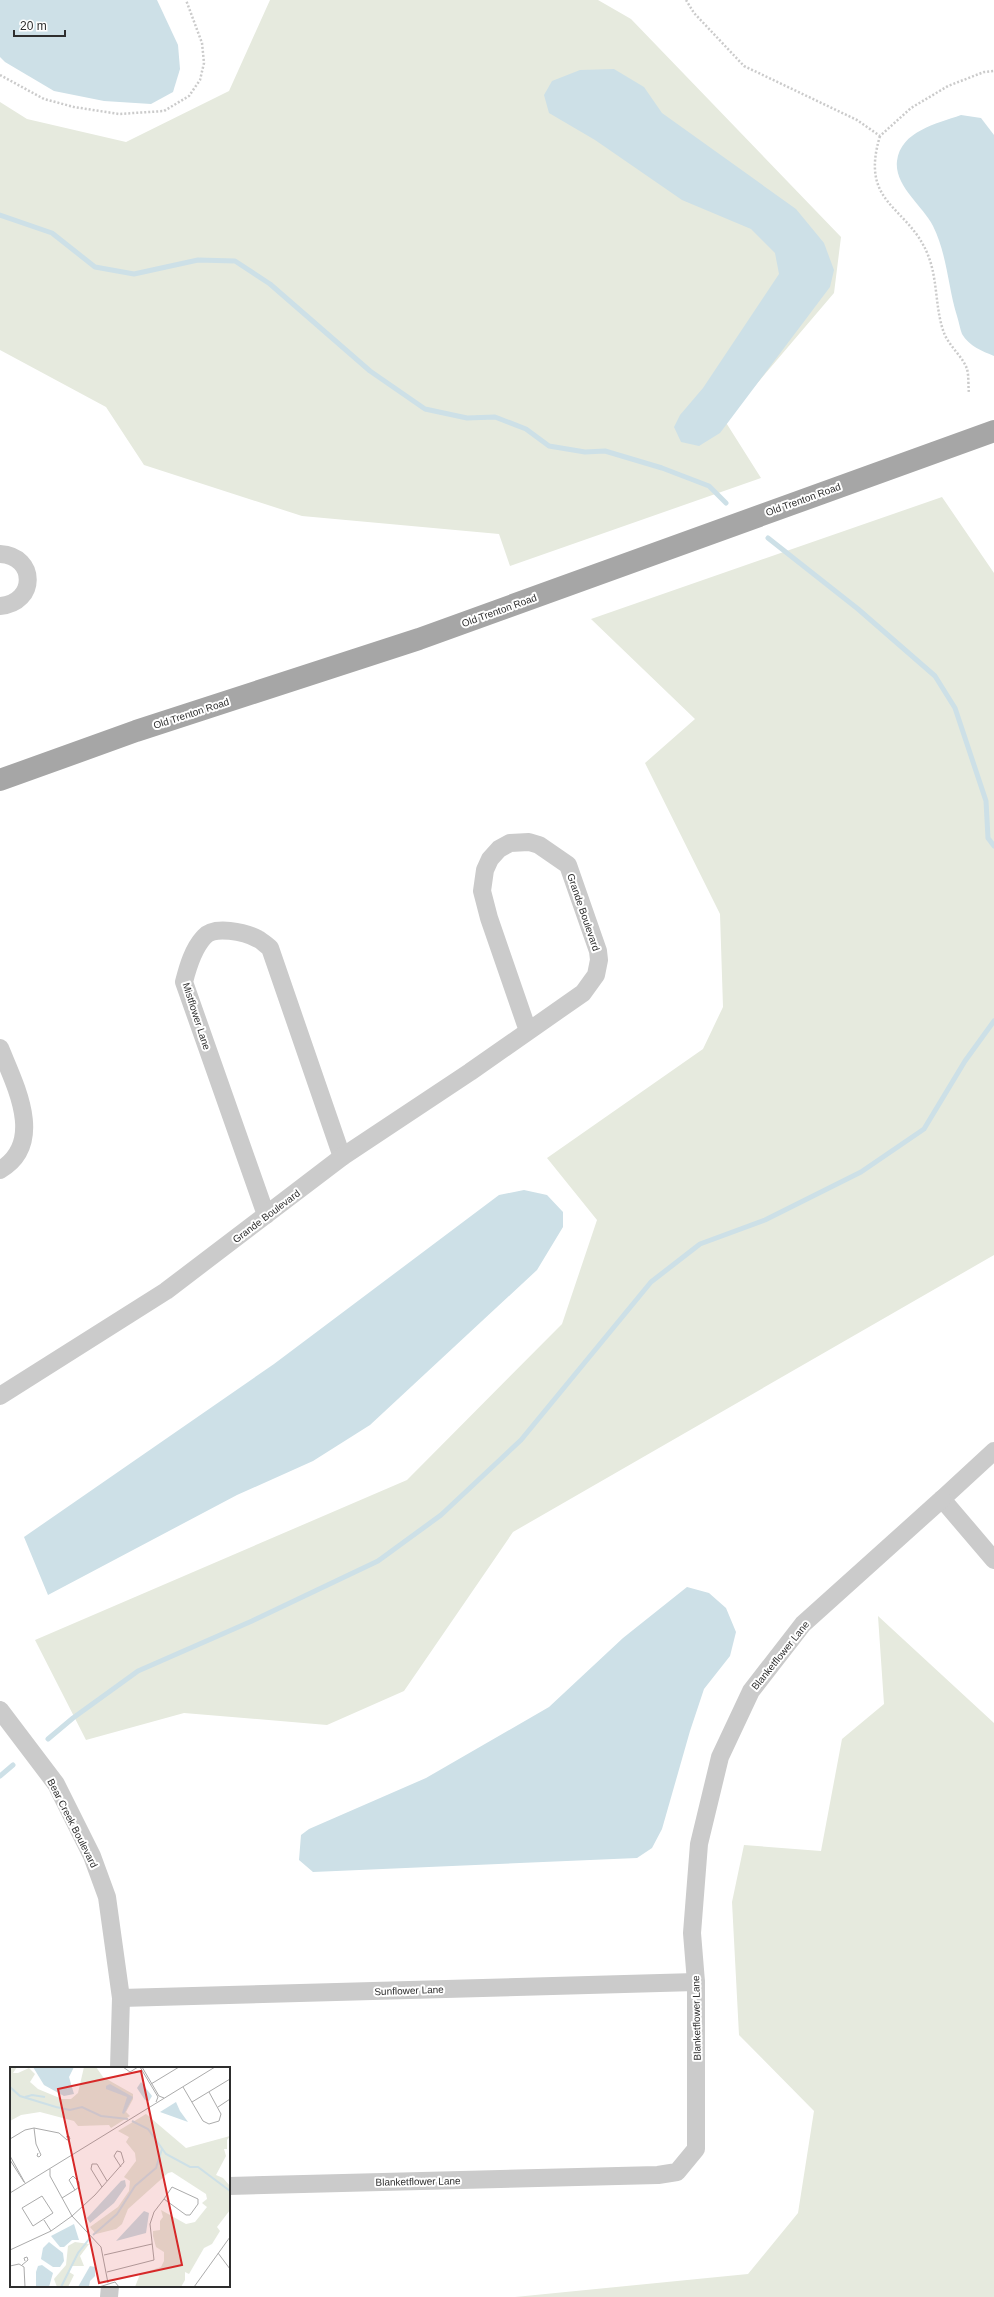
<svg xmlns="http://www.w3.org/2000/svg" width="994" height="2297" font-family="Arial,sans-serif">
  <rect width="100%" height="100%" fill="#fff"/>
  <g fill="#e6eade">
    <path d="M 270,0 L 598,0 L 631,19 L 841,237 L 834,293 L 725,421 L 761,478 L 510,566 L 499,534 L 302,516 L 144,465 L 106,407 L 0,350 L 0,102 L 27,119 L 126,142 L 229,91 Z"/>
    <path d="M 942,497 L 994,573 L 994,1255 L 513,1532 L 404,1691 L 327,1725 L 184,1713 L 86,1740 L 35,1640 L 407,1480 L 562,1324 L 597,1220 L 547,1158 L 703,1049 L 723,1007 L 720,914 L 645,763 L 695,719 L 591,619 Z"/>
    <path d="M 878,1616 L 994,1723 L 994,2297 L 515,2297 L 748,2274 L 798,2213 L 814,2111 L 739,2035 L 732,1902 L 744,1845 L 821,1851 L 842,1739 L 884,1704 Z"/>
  </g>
  <g fill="#cde0e7">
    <path d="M 0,0 L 157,0 L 178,45 L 180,69 L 173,92 L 151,104 L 104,101 L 54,91 L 5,62 L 0,57 Z"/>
    <path d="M 614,69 L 644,87 L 662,113 L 796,209 L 824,243 L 834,270 L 830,287 L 720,433 L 699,446 L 681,442 L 674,427 L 680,415 L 703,388 L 779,274 L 775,253 L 751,229 L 682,200 L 595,140 L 549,113 L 544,95 L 552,81 L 580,70 Z"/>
    <path d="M 961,115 L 981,118 L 994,135 L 994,356 C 982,351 969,346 962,334 C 960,329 959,322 957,316 C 948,287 947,254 933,226 C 923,206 894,186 897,161 C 901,131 936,124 961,115 Z"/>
    <path d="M 524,1190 L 547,1195 L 563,1212 L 563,1227 L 537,1270 L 370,1425 L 313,1461 L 237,1495 L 48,1595 L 24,1537 L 274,1364 L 499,1195 Z"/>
    <path d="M 687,1587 L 709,1593 L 726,1608 L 736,1632 L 730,1656 L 704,1689 L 690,1731 L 662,1829 L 652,1848 L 637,1858 L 313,1872 L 299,1860 L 301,1835 L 309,1829 L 426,1778 L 549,1707 L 623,1638 Z"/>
  </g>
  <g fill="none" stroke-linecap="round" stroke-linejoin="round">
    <g stroke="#cde0e7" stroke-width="5">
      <path d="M 0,215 L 52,233 L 95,267 L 134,274 L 198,260 L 235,261 L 270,284 L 370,371 L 425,409 L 467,418 L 495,417 L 526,429 L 549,446 L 585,452 L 605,451 L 662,468 L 709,486 L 726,503"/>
      <path d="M 768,538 L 858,609 L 935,676 L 955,708 L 986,801 L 988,838 L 994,846"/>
      <path d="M 48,1739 L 73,1718 L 138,1671 L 252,1621 L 378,1561 L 441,1515 L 521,1440 L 651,1282 L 700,1244 L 765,1220 L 861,1172 L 924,1129 L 965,1061 L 994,1021"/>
      <path d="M 0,1776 L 13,1765"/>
    </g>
    <g stroke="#cbcbcb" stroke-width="2.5" stroke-dasharray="2 2" stroke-linecap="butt">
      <path d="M 686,0 L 694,13 L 744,66 L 857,120 L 880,136 L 911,108 L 948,86 L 984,72 L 994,71"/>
      <path d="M 0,75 L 44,99 L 74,107 L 119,114 L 164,111 L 189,96 L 200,80 L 204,63 L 202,43 L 186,0"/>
      <path d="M 880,136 C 859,205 908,205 928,255 C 938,280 935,309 944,333 C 949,346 963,357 967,369 C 969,376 968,386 969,393"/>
    </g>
    <g stroke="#cbcbcb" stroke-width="18">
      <path d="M 0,554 C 37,556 37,603 0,606"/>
      <path d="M 0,1048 C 15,1085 46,1143 0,1170"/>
      <path d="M 266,1215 L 184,982 C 188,966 193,949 204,937 C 214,925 245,932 258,939 C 262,941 266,945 270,948 L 342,1157"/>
      <path d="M 0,1396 L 166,1291 L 342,1157 L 470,1072 L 583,993 L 596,975 L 599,960 L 598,951 L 568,865 L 539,845 L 529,842 L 510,843 L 499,849 L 490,859 L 485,870 L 482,891 L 489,918 L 528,1031"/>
      <path d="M 994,1451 L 942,1499 L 994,1560"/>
      <path d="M 0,1710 L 56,1784 L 92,1856 L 107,1897 L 121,1998 L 119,2068"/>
      <path d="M 121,1998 L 696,1982"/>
      <path d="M 229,2186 L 658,2175 L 677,2172 L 696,2149 L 696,1982 L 692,1933 L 699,1844 L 720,1757 L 751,1691 L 803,1624 L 942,1499"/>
      <path d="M 109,2297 L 110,2286"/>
    </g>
    <path stroke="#a6a6a6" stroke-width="22" d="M 0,780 L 136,731 L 419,639 L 994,431"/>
  </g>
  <g text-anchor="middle" stroke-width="4" stroke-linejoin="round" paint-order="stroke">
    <g font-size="10" fill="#2e2e2e" stroke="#fff">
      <text transform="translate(803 499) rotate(-20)" y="4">Old Trenton Road</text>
      <text transform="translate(499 610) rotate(-20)" y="4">Old Trenton Road</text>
      <text transform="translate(191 713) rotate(-18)" y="4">Old Trenton Road</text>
      <text transform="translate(584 912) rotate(71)" y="4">Grande Boulevard</text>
      <text transform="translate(197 1016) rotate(72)" y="4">Mistflower Lane</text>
      <text transform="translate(266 1216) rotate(-37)" y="4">Grande Boulevard</text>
      <text transform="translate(780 1655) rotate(-51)" y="4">Blanketflower Lane</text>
      <text transform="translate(73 1823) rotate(63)" y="4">Bear Creek Boulevard</text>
      <text transform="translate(409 1990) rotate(-2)" y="4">Sunflower Lane</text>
      <text transform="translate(696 2018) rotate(-91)" y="4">Blanketflower Lane</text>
      <text transform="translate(418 2181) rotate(-1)" y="4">Blanketflower Lane</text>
    </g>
  </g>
  <g transform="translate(10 2067)">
    <rect width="220" height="220" fill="#fff"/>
    <path d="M 0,0 L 7,0 L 3,6 L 8,6 L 19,1 L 25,7 L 20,15 L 28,22 L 52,32 L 61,32 L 68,26 L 74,0 L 86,0 L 93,10 L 123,27 L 123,32 L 116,45 L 120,49 L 101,61 L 99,58 L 68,59 L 64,54 L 30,45 L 11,48 L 0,54 ZM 136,47 L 176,81 L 220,69 L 217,73 L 217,82 L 214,82 L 216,89 L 206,108 L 213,111 L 220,119 L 220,143 L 207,160 L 210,164 L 202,177 L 194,181 L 179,207 L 175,205 L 175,213 L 171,220 L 125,220 L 130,207 L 151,200 L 154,194 L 154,185 L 146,180 L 143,169 L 143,164 L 150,163 L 150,154 L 153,150 L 151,143 L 176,157 L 185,155 L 197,140 L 192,136 L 197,132 L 196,127 L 162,105 L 158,106 L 118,142 L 112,157 L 106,162 L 86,167 L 80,160 L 108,140 L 119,124 L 120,114 L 114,110 L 126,94 L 125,86 L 116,75 L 119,70 L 108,64 ZM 65,175 L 79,177 L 70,189 L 74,199 L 62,199 L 59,205 L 64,208 L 58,220 L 47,220 L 44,212 L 56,198 L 58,179 Z" fill="#e6eade"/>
    <path d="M 23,0 L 64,0 L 59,10 L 64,27 L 54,29 L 34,18 ZM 131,15 L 142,29 L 139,34 L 135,33 L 127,21 ZM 100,17 L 123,30 L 114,47 L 112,46 L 117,30 L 96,22 L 96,19 ZM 166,35 L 170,44 L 178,55 L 150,45 ZM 115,113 L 116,119 L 104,136 L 80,156 L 77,151 L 111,114 ZM 134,144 L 139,146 L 136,166 L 106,174 ZM 64,157 L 69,173 L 62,173 L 54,180 L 50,180 L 41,169 ZM 39,175 L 53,186 L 54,194 L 50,200 L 43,200 L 31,192 L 33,181 ZM 32,198 L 43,206 L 39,220 L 26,220 L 26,205 L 28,199 ZM 80,199 L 85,200 L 85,209 L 80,214 L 79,220 L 68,220 Z" fill="#cde0e7"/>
    <path fill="none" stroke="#cde0e7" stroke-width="2" d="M 0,20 L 10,29 L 46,40 L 60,43 L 72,40 L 91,49 L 118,52M 15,30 L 22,28 L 35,30M 122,54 L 138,62 L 156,87 L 180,100 L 188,100 L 220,124M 83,168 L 107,147 L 125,119 L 146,101 L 152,82M 51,220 L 68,186 L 80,171"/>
    <path fill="none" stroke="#ababab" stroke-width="1" d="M 113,0 L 120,5 L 128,0M 130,0 L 148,30 L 146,35M 132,0 L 149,29 L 154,31M 141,17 L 169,0M 173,20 L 193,54 L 199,57 L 209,54 L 211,47 L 199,25M 182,35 L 220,12M 208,40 L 220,32M 24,61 L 26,77 L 31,88 L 29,90 L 27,89 L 28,86M 0,72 L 15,63 L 24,61 L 49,66 L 57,73 L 60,72 L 59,69 L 56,70M 0,89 L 15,116M 0,93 L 14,115M 40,102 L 40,109 L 62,149 L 91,180 L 98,216M 92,120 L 81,102 L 82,97 L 87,97 L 97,114M 162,120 L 188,132 L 188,137 L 180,148 L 176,148 L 154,132 ZM 0,126 L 205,0M 32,129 L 43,146 L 23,159 L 12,141 ZM 52,131 L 65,123 L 69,120 L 69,115 L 63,109 L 59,113 L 65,123M 34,153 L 41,164M 0,183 L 41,164 L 62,149 L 85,128 L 114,95 L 111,85 L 107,84 L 104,89 L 111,100M 208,186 L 220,202M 94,188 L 142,177M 12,198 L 18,193 L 17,190 L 14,191 L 15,194M 0,199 L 9,197 L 14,200 L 15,220M 97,205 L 144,193 L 140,157 L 144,145 L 154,132M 89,220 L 105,215 L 109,220M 184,220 L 220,170"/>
    <path fill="#d62828" fill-opacity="0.15" stroke="#d62828" stroke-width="2" d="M 131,4 L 172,198 L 89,216 L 48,22 Z"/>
    <rect width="220" height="220" fill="none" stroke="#2e2e2e" stroke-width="2"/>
  </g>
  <path d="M14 30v6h51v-6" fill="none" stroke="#2e2e2e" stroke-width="2"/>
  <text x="20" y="30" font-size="12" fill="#2e2e2e" stroke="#ffffff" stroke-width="3" paint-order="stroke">20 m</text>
</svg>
